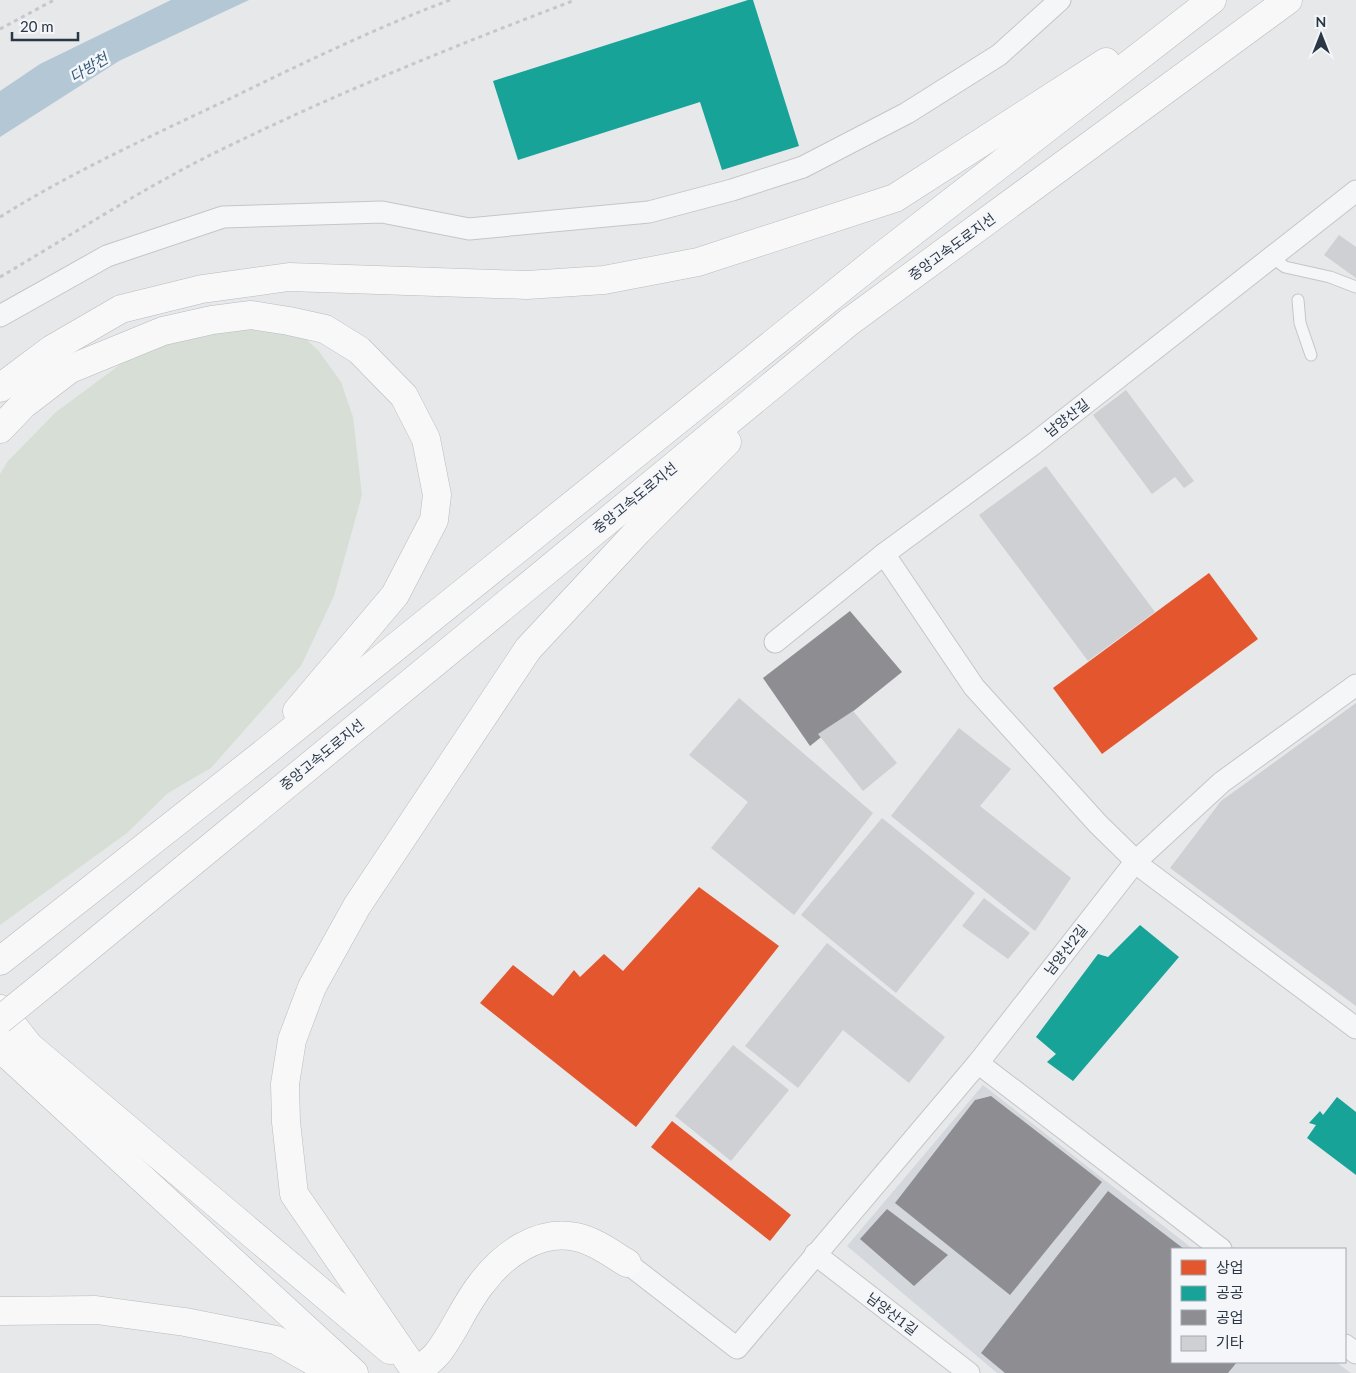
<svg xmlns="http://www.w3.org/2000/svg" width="1356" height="1373" font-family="Lato,'Noto Sans KR',sans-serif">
  <rect width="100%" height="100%" fill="#e6e8ea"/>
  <path fill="#d4d8dd" d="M 983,1085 L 1193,1249 L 1172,1249 L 1172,1362 L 1336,1362 L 1351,1373 L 997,1373 L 847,1246 Z"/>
  <path fill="#d7ded6" d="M 212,326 L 299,333 L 318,350 L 341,382 L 353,417 L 362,495 L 334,596 L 301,666 L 211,768 L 168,793 L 127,833 L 0,925 L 0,474 L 8,461 L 56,412 L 133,355 Z"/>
  <path fill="#b4c7d5" d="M 171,0 L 249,0 L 119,61 L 0,137 L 0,91 L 40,64 Z"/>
  <g fill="#e4572e">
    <path d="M 1209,573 L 1258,639 L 1102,754 L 1053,688 Z"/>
    <path d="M 699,887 L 779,946 L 636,1127 L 480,1003 L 513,965 L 553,996 L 574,970 L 580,977 L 604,954 L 623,971 Z"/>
    <path d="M 672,1121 L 791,1215 L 770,1241 L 651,1147 Z"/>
  </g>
  <g fill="#17a398">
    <path d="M 748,0 L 753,0 L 799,146 L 722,170 L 700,102 L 518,160 L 493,81 Z"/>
    <path d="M 1140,925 L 1179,957 L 1073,1081 L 1047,1062 L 1056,1054 L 1036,1037 L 1098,954 L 1108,957 Z"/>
    <path d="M 1337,1097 L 1356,1112 L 1356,1175 L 1307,1138 L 1316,1125 L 1309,1123 L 1320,1111 L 1323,1115 Z"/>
  </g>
  <g fill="#8d8d92">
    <path d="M 850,611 L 902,672 L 810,746 L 763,678 Z"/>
    <path d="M 991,1096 L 1102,1182 L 1010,1295 L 895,1203 L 975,1100 Z"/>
    <path d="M 1108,1191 L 1184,1249 L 1172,1249 L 1172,1362 L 1237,1362 L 1228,1373 L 1005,1373 L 981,1353 Z"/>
    <path d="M 887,1209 L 948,1255 L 914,1286 L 860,1239 Z"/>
  </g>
  <g fill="#ced0d3">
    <path d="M 1339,235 L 1356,247 L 1356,278 L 1324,255 Z"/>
    <path d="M 1126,390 L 1194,481 L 1184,488 L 1175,477 L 1152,494 L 1093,415 Z"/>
    <path d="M 1046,466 L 1155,612 L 1088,661 L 979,515 Z"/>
    <path d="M 739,698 L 873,813 L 794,915 L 711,848 L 748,802 L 689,755 Z"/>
    <path d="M 1356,703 L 1356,1006 L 1170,868 L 1221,801 Z"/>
    <path d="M 853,711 L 897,763 L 863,791 L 818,734 Z"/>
    <path d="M 959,728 L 1011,769 L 980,806 L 1071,878 L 1035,931 L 891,816 Z"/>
    <path d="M 882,818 L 975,893 L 896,993 L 801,915 Z"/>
    <path d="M 984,898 L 1030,933 L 1008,959 L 962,926 Z"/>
    <path d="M 827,943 L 945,1037 L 909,1083 L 843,1030 L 798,1088 L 745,1046 Z"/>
    <path d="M 733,1045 L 789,1090 L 731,1161 L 675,1116 Z"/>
  </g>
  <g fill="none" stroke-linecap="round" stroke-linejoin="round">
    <g stroke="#c4c6c8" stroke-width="13">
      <g id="service">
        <path d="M 1272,257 L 1285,267 L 1330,277 L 1356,287"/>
        <path d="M 1298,300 L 1300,323 L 1311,355"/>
      </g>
    </g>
    <g stroke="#c4c6c8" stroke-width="23">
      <g id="minor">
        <path d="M 0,316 L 107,256 L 223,217 L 382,212 L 469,229 L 649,212 L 732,190 L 803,167 L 907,113 L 999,55 L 1060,0"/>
        <path d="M 884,554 L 974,687 L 1098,824 L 1145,870 L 1356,1028"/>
        <path d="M 775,642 L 884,554 L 1035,443 L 1356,191"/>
        <path d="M 978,1063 L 1221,1249"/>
        <path d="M 815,1254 L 969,1373"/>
        <path d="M 627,1263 L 737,1348 L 978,1063 L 1136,861 L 1222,782 L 1356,685"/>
        <path d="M 1345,1345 L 1356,1353"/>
      </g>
    </g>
    <g stroke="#b8bbbf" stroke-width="29">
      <g id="motorway">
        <path d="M 0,388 L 52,349 L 121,309 L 202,289 L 289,277 L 527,285 L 604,280 L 698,262 L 895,198 L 1106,62"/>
        <path d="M 0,429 L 23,405 L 70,369 L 163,331 L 212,320 L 251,315 L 289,321 L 325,329 L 359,350 L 404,396 L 426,439 L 437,495 L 434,520 L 395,595 L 297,711"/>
        <path d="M 0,961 L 259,757 L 878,259 L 1212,0"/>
        <path d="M 48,981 L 849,322 L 1288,0"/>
        <path d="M 0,1009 L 29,1046 L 390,1350"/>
        <path d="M 0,1045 L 10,1057 L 354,1373"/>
        <path d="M 627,1263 C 612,1254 595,1241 576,1237 C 538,1229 503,1255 482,1283 C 464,1305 454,1333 437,1354 C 431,1361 423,1366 416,1372 L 294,1194 L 286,1122 L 285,1084 L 292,1040 L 312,987 L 357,906 L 528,649 L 638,531 L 727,442"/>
        <path d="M 0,1311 L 96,1310 L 185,1322 L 276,1340 L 334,1373"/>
      </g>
    </g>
    <g stroke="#c5c7ca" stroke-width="3" stroke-dasharray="4 4" stroke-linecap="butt">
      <path d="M 0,29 L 54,0"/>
      <path d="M 0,217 C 72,172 149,137 225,101 C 299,65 373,29 450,0"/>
      <path d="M 0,277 C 77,232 152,182 233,144 C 344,90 460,44 575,0"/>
    </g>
    <use href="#service" stroke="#f5f6f7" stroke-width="11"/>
    <use href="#minor" stroke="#f5f6f7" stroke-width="21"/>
    <use href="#motorway" stroke="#f8f8f8" stroke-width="28"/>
    <g stroke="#b8bbbf" stroke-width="29" stroke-linecap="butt">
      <path id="motorway-bridge" d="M 0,1020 L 48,981"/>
    </g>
    <use href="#motorway-bridge" stroke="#f8f8f8" stroke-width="28"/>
  </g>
  <g text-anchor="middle" stroke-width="5" stroke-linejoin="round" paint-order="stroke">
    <g font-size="14" fill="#2b3745" stroke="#f4f6f9">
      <text transform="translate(952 247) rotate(-36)" y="5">중앙고속도로지선</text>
      <text transform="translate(1067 418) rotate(-38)" y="5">남양산길</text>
      <text transform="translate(635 498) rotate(-39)" y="5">중앙고속도로지선</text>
      <text transform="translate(322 755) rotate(-39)" y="5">중앙고속도로지선</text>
      <text transform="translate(1066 950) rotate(-52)" y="5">남양산2길</text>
      <text transform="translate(892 1314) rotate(37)" y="5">남양산1길</text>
    </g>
    <g font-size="15" font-style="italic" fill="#345a79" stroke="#f4f6f9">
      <text transform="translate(89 68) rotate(-31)" y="5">다방천</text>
    </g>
  </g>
  <rect x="1171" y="1248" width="175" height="115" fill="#f4f6f9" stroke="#a4aab1"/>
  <rect x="1181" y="1260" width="25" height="15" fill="#e4572e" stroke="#a4aab1"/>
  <text x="1216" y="1273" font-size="15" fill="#2b3745">상업</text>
  <rect x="1181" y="1286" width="25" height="15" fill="#17a398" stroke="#a4aab1"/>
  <text x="1216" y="1298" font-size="15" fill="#2b3745">공공</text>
  <rect x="1181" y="1310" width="25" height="15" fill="#8d8d92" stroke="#a4aab1"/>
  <text x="1216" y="1323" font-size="15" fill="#2b3745">공업</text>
  <rect x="1181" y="1336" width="25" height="15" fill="#ced0d3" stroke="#a4aab1"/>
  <text x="1216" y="1348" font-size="15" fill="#2b3745">기타</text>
  <g transform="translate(1321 35)" stroke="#f4f6f9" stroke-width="4" paint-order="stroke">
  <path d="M0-4L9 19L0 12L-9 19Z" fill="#2b3745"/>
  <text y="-8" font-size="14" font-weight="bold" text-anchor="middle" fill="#2b3745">N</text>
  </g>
  <path d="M12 32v8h66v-8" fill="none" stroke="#2b3745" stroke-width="2.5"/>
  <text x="20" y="32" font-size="15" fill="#2b3745" stroke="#f4f6f9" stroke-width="4" paint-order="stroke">20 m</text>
</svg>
